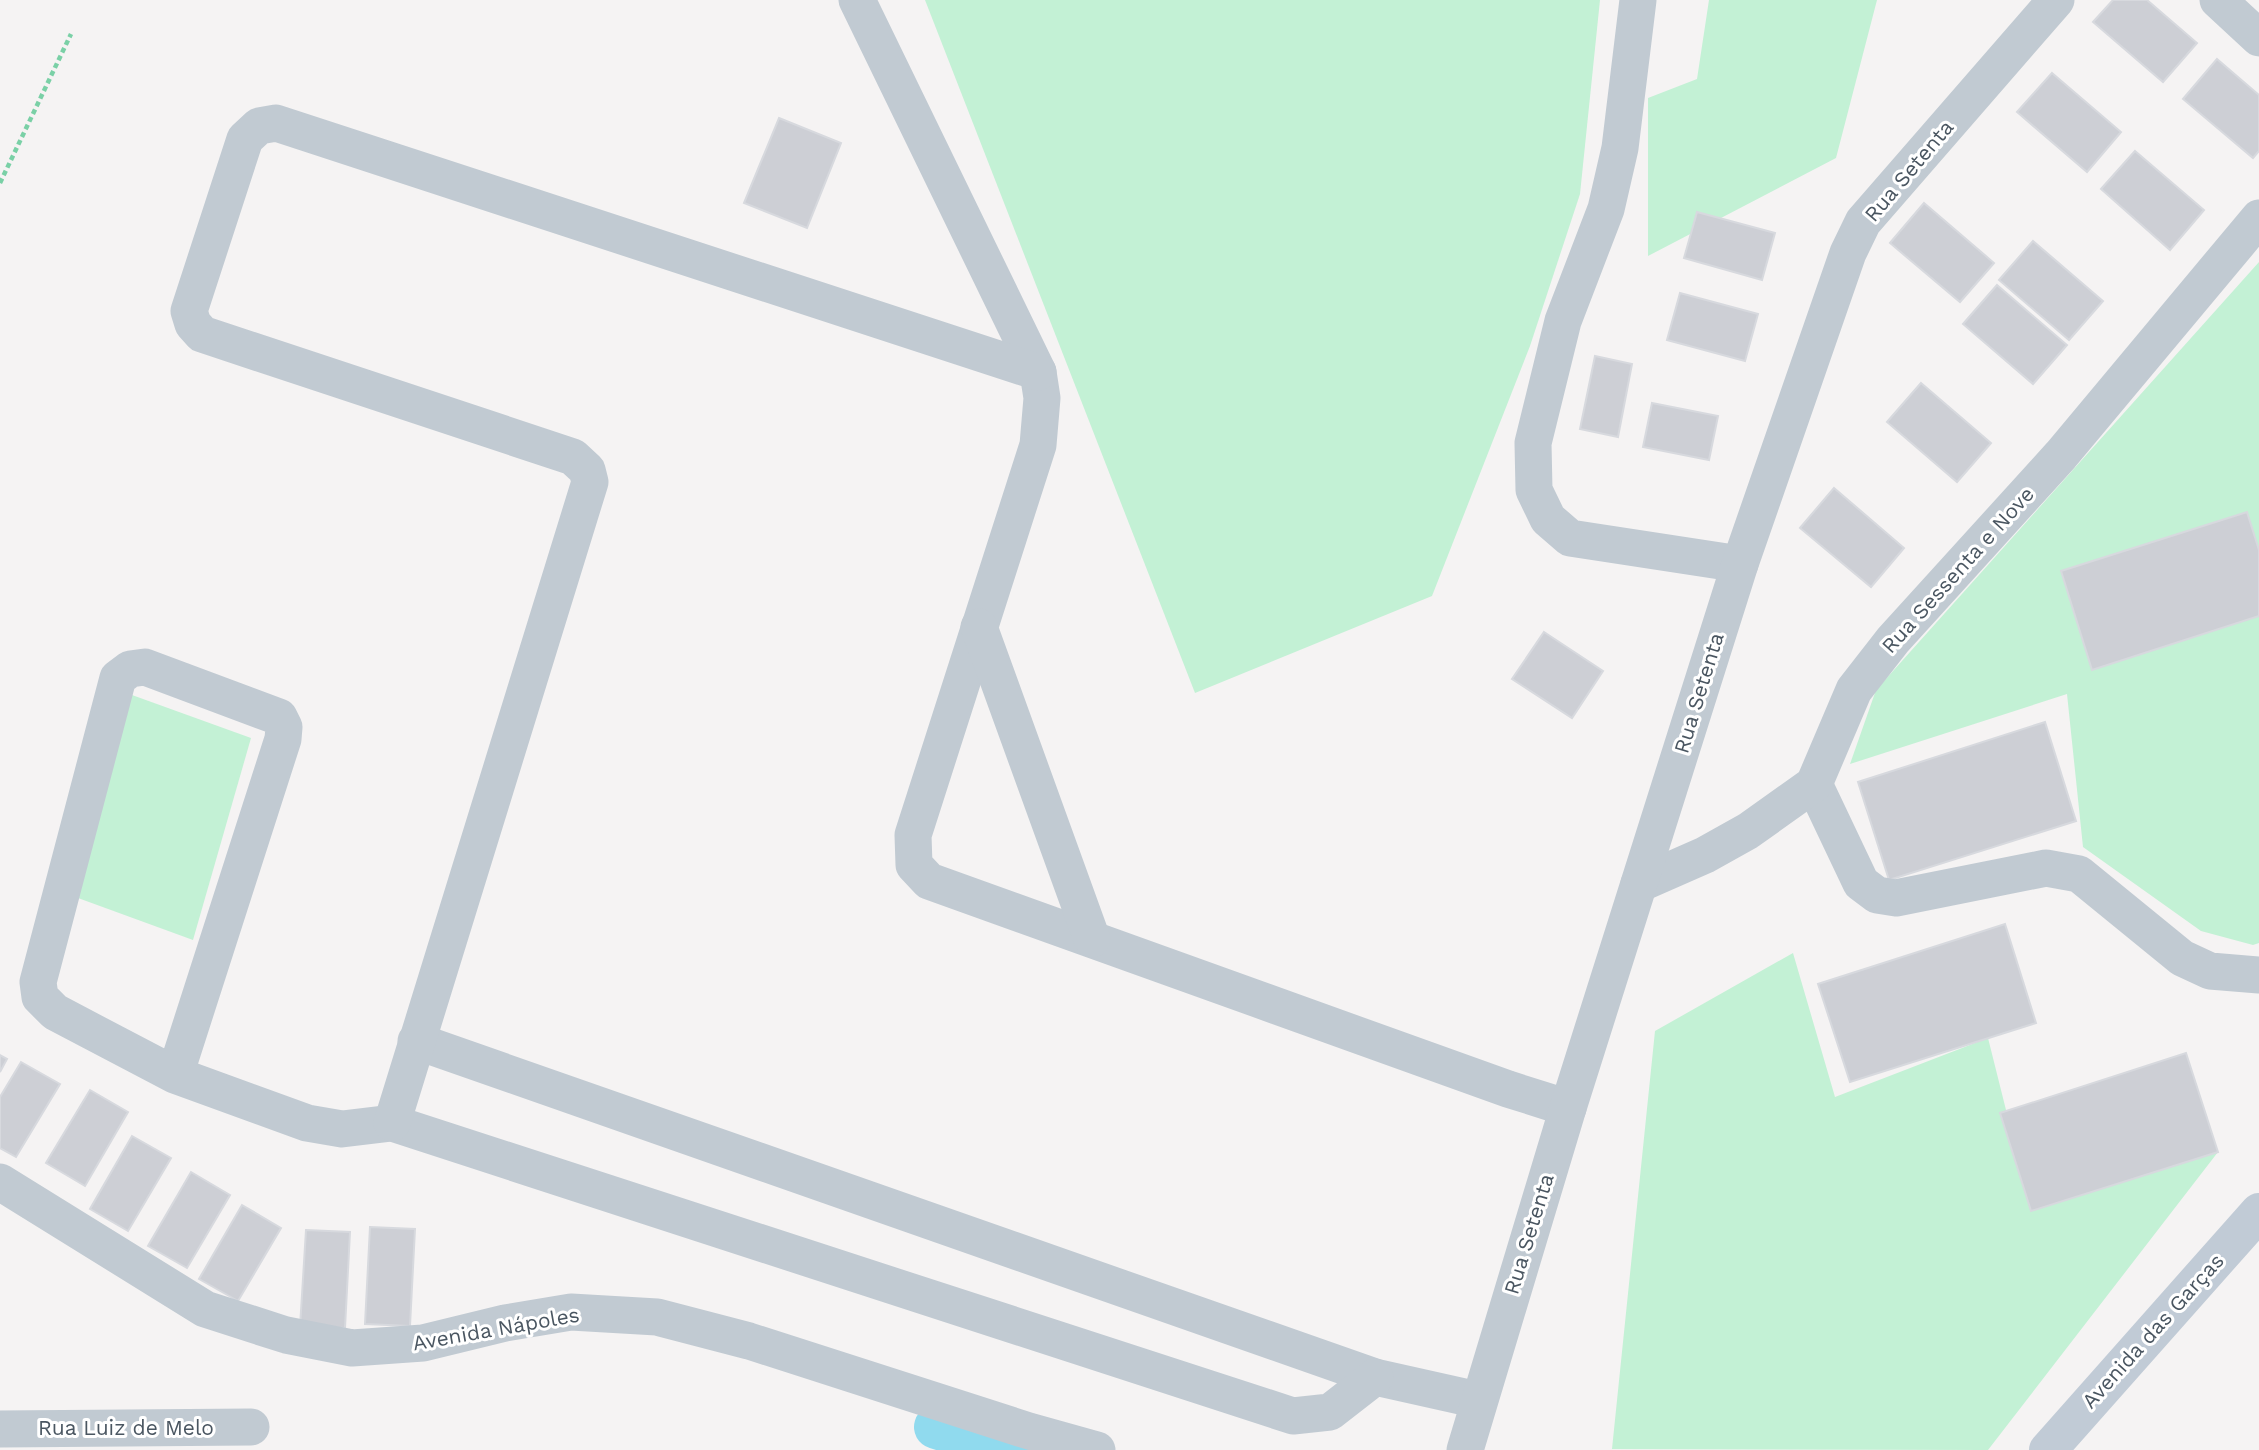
<svg xmlns="http://www.w3.org/2000/svg" width="2259" height="1450" font-family="'Work Sans',sans-serif">
  <rect width="100%" height="100%" fill="#f5f3f3"/>
  <g fill="#c3f1d5">
    <path d="M 925,0 L 1600,0 L 1580,194 L 1530,346 L 1432,596 L 1195,693 Z"/>
    <path d="M 1709,0 L 1877,0 L 1836,158 L 1648,256 L 1648,98 L 1697,79 Z"/>
    <path d="M 2259,262 L 2259,943 L 2253,945 L 2201,931 L 2083,847 L 2067,694 L 1850,764 L 1876,690 Z"/>
    <path d="M 132,695 L 251,738 L 193,940 L 78,898 Z"/>
    <path d="M 1793,953 L 1835,1097 L 1988,1038 L 2031,1210 L 2218,1152 L 1988,1450 L 1612,1449 L 1655,1031 Z"/>
  </g>
  <g fill="none" stroke-linecap="round" stroke-linejoin="round">
    <path stroke="#90daee" stroke-width="44" d="M 936,1427 L 1013,1450"/>
  </g>
  <g fill="#cdcfd5" stroke="#d7d9de" stroke-width="2">
    <path d="M 2113,0 L 2147,0 L 2197,43 L 2163,82 L 2093,22 Z"/>
    <path d="M 2217,59 L 2259,95 L 2259,151 L 2253,158 L 2183,99 Z"/>
    <path d="M 2052,73 L 2121,132 L 2087,172 L 2017,112 Z"/>
    <path d="M 779,118 L 841,143 L 807,228 L 744,203 Z"/>
    <path d="M 2135,151 L 2204,210 L 2170,250 L 2101,189 Z"/>
    <path d="M 1924,203 L 1994,263 L 1960,302 L 1890,243 Z"/>
    <path d="M 1697,212 L 1775,233 L 1762,280 L 1684,258 Z"/>
    <path d="M 2033,241 L 2103,301 L 2069,340 L 1999,280 Z"/>
    <path d="M 1997,285 L 2067,345 L 2033,384 L 1963,324 Z"/>
    <path d="M 1680,293 L 1758,314 L 1745,361 L 1667,340 Z"/>
    <path d="M 1595,356 L 1632,364 L 1618,437 L 1580,429 Z"/>
    <path d="M 1921,383 L 1991,443 L 1957,482 L 1887,422 Z"/>
    <path d="M 1652,403 L 1718,416 L 1709,460 L 1643,447 Z"/>
    <path d="M 1834,488 L 1904,548 L 1871,587 L 1800,528 Z"/>
    <path d="M 2247,512 L 2259,550 L 2259,616 L 2092,670 L 2061,571 Z"/>
    <path d="M 1544,632 L 1603,671 L 1572,718 L 1512,679 Z"/>
    <path d="M 2045,722 L 2076,821 L 1889,880 L 1858,782 Z"/>
    <path d="M 2005,924 L 2036,1023 L 1850,1082 L 1818,984 Z"/>
    <path d="M 2186,1053 L 2218,1152 L 2031,1211 L 2000,1113 Z"/>
    <path d="M 0,1055 L 7,1059 L 0,1072 Z"/>
    <path d="M 21,1062 L 60,1084 L 16,1157 L 0,1148 L 0,1097 Z"/>
    <path d="M 90,1090 L 128,1112 L 85,1186 L 46,1163 Z"/>
    <path d="M 132,1136 L 171,1158 L 128,1231 L 90,1209 Z"/>
    <path d="M 191,1172 L 230,1195 L 187,1268 L 148,1246 Z"/>
    <path d="M 242,1205 L 281,1228 L 238,1301 L 199,1279 Z"/>
    <path d="M 370,1227 L 415,1229 L 410,1326 L 365,1324 Z"/>
    <path d="M 306,1230 L 350,1232 L 345,1328 L 300,1327 Z"/>
  </g>
  <g fill="none" stroke-linecap="round" stroke-linejoin="round">
    <path stroke="#7ad0a6" stroke-width="4.5" stroke-dasharray="5 3.5" stroke-linecap="butt" d="M 0,183 L 71,34"/>
    <g stroke="#c1cad2" stroke-width="37">
      <path d="M 857,0 L 1038,372 L 1042,398 L 1038,445 L 913,835 L 914,865 L 929,881 L 1508,1089 L 1568,1108"/>
      <path d="M 1638,0 L 1620,148 L 1606,209 L 1563,321 L 1533,443 L 1534,490 L 1548,519 L 1570,538 L 1740,564"/>
      <path d="M 2218,0 L 2259,38"/>
      <path d="M 979,627 L 1092,939"/>
      <path d="M 1814,784 L 1861,883 L 1877,895 L 1896,898 L 2046,868 L 2079,874 L 2182,958 L 2210,971 L 2259,975"/>
      <path d="M 1639,884 L 1705,855 L 1748,831 L 1814,784 L 1854,690 L 1893,640 L 2061,455 L 2259,218"/>
      <path d="M 416,1041 L 1375,1377 L 1478,1400"/>
      <path d="M 175,1075 L 283,739 L 284,727 L 279,717 L 145,667 L 130,669 L 118,678 L 38,982 L 40,997 L 55,1012 L 175,1075 L 307,1123 L 342,1129 L 392,1123 L 1293,1416 L 1330,1412 L 1375,1377"/>
      <path d="M 392,1123 L 590,482 L 587,470 L 573,457 L 202,334 L 193,324 L 189,311 L 245,139 L 259,126 L 276,123 L 1038,372"/>
      <path d="M 0,1182 L 205,1309 L 286,1335 L 352,1348 L 423,1343 L 505,1323 L 571,1312 L 657,1317 L 749,1341 L 1029,1431 L 1097,1450"/>
      <path d="M 0,1429 L 251,1427"/>
      <path d="M 1465,1450 L 1568,1108 L 1740,564 L 1848,253 L 1863,222 L 2056,0"/>
    </g>
    <path stroke="#c1cbd6" stroke-width="38" d="M 2048,1450 L 2259,1212"/>
  </g>
  <g text-anchor="middle" stroke-width="6" stroke-linejoin="round" paint-order="stroke">
    <g font-size="21" fill="#4a5661" stroke="#fff">
      <text transform="translate(1909 171) rotate(-50)" y="7">Rua Setenta</text>
      <text transform="translate(1958 570) rotate(-48)" y="7">Rua Sessenta e Nove</text>
      <text transform="translate(1699 693) rotate(-73)" y="7">Rua Setenta</text>
      <text transform="translate(1529 1234) rotate(-73)" y="7">Rua Setenta</text>
      <text transform="translate(496 1329) rotate(-10)" y="7">Avenida Nápoles</text>
      <text transform="translate(2153 1331) rotate(-48)" y="7">Avenida das Garças</text>
      <text x="126" y="1435">Rua Luiz de Melo</text>
    </g>
  </g>
</svg>
